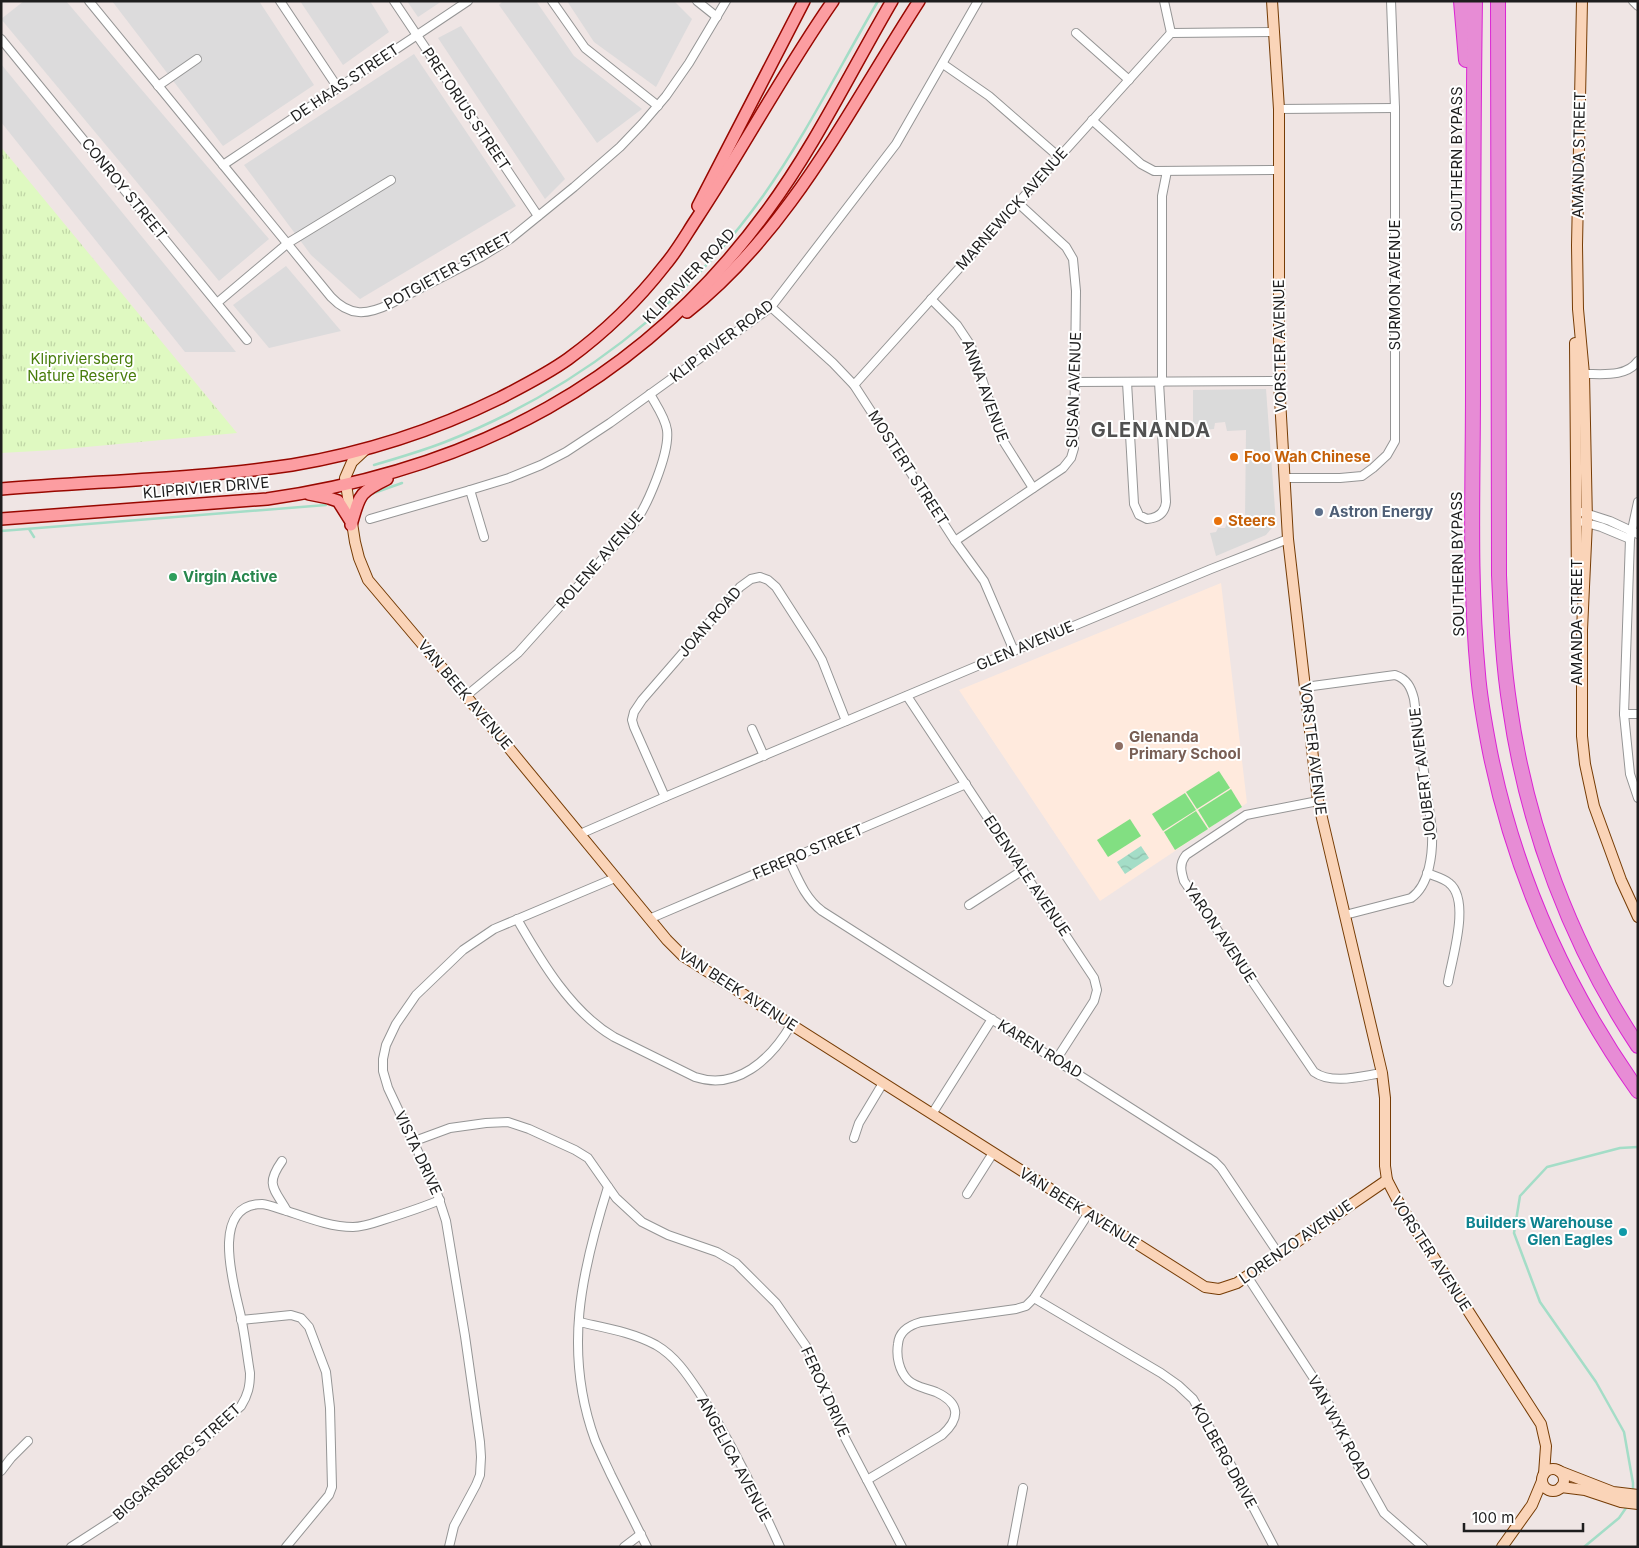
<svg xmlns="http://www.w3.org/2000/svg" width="1639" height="1548" font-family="Inter,sans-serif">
  <defs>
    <pattern id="park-tufts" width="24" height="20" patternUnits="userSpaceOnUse" patternTransform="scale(1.25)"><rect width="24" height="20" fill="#dff9c1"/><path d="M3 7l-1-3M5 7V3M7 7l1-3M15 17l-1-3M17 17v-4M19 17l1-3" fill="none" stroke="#bfd5a5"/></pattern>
    <pattern id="water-waves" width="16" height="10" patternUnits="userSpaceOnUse" patternTransform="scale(1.25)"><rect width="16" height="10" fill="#a4ddc7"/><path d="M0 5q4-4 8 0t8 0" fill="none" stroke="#8dbdaa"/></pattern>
  </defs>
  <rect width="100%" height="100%" fill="#efe5e4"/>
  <g fill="#dcdbdc">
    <path d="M 24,1 L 66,1 L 269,239 L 219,281 L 1,19 Z"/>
    <path d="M 112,1 L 259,1 L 314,85 L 223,146 Z"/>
    <path d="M 300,1 L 370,1 L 389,32 L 343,65 Z"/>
    <path d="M 407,1 L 442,1 L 418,17 Z"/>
    <path d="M 503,1 L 536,1 L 574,56 L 642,109 L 597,143 L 499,5 Z"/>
    <path d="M 567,1 L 674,1 L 692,19 L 656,87 L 594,42 Z"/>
    <path d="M 461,26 L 565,179 L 545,199 L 438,38 Z"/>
    <path d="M 414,54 L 516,206 L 360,299 L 311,255 L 244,165 Z"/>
    <path d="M 1,64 L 236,352 L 185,352 L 1,122 Z"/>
    <path d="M 286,266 L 341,331 L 269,348 L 233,305 Z"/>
  </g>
  <path fill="#ffeadd" d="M 1221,583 L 1247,803 L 1100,901 L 959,690 Z"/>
  <path fill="url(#park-tufts)" d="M 1,147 L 237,433 L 54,450 L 1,453 Z"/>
  <g fill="#82df82">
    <path d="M 1219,771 L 1230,788 L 1197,809 L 1186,792 Z"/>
    <path d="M 1231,789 L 1242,807 L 1209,828 L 1198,810 Z"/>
    <path d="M 1185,793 L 1196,810 L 1163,831 L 1152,814 Z"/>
    <path d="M 1196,811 L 1208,829 L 1175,850 L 1164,832 Z"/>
    <path d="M 1130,819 L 1141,836 L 1108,857 L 1097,840 Z"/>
  </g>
  <path fill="#dadada" d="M 1266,389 L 1276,523 L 1266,535 L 1216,556 L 1210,533 L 1216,532 L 1218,528 L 1225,528 L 1228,521 L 1245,520 L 1246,430 L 1227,431 L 1225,422 L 1215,423 L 1214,429 L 1204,430 L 1202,424 L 1193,424 L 1193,390 Z"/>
  <path fill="url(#water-waves)" d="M 1141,846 L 1149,858 L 1125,874 L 1117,862 Z"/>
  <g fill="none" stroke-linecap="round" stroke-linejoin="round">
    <g stroke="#a4ddc7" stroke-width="2.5">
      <path d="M 374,465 C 398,458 422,451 445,442 C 572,392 684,307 763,196 C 806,135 840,66 878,1"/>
      <path d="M 371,494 L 402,483"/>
      <path d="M 29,529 L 34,537"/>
      <path d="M 1,531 L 326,505"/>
      <path d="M 1633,1491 L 1633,1483 L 1624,1432 L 1596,1382 L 1540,1302 L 1514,1233 L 1520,1196 L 1547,1167 L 1620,1148 L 1638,1147"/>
      <path d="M 1584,1547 L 1619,1518 L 1628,1505"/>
    </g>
    <g stroke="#959595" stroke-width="10">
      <g id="street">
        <path d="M 89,1 L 331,297 C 350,317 367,315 390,304 L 481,257 L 510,239 L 574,187 L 620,147 L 642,124 L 666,96 L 689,63 L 726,1"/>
        <path d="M 280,1 L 338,88"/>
        <path d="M 394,1 L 538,216"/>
        <path d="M 552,1 L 585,48 L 658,106"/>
        <path d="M 697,1 L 717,17"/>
        <path d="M 1164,1 L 1171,33"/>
        <path d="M 1633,1 L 1638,6"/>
        <path d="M 1076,33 L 1129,80"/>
        <path d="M 1171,33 L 1274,32"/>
        <path d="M 1,39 L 247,340"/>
        <path d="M 943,64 L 989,96 L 1059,157"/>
        <path d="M 158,86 L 197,59"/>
        <path d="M 1279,109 L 1395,108"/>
        <path d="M 1092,120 L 1141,164 L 1154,171 L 1279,170"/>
        <path d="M 223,165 L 468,1"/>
        <path d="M 931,299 L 957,325 L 971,346 L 1002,439 L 1033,488"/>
        <path d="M 217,303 L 288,243 L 391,180"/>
        <path d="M 771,307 L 833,363 L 854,385 L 955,541 L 984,581 L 1014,651"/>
        <path d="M 1579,374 C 1598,373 1625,379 1638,361"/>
        <path d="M 1075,382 L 1279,381"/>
        <path d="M 1127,382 L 1134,504 L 1139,515 L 1147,519 C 1158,518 1165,513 1166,502 L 1159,382"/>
        <path d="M 1162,382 L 1162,196 L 1167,171"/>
        <path d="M 854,385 L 1171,33"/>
        <path d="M 1284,478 L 1340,478 L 1362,476 L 1373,468 L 1387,455 L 1395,441 L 1395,108 L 1391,1"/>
        <path d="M 470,490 L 484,537"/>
        <path d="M 1582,512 L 1610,521 L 1638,534"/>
        <path d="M 370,519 L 470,490 L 509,478 L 541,465 L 566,452 L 610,423 L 771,307 L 896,144 L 978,1"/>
        <path d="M 1583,522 L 1601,527 L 1630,539"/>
        <path d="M 955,541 L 1063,468 L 1071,458 L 1074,448 L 1076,291 L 1073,259 L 1066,247 L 1018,203"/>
        <path d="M 1305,687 L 1395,675 C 1407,679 1411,687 1414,699 L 1432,830 C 1433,852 1430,885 1411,898 L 1345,915"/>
        <path d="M 466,696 L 518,653 L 633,525 C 647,507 670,453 667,430 C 665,417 656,405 650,394"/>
        <path d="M 907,696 L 1094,978 L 1097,990 L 1094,1001 L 1056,1060"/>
        <path d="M 1624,714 L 1630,539 L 1638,502"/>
        <path d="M 1638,714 L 1624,714 L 1630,774 L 1638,798"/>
        <path d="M 752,729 L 764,756"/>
        <path d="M 665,797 L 634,727 L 632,720 L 634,712 L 642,700 L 740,587 L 751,579 L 760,577 L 768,580 L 776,587 L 812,643 L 822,660 L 846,721"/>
        <path d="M 1318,801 L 1246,815 L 1186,855 C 1179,864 1181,871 1184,881 L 1314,1072 C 1332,1085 1362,1076 1382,1073"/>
        <path d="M 580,834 L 665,797 L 982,664 L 1211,569 L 1288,539"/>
        <path d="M 789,860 C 798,879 805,898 822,911 L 1214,1161 L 1221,1168 L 1278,1253"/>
        <path d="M 1427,873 C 1434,876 1443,878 1449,883 C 1471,900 1452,958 1448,982"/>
        <path d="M 969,905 L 1023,870"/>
        <path d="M 517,919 C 541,961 571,1012 614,1037 L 695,1077 C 737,1091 771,1059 791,1025"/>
        <path d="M 649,919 L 966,784"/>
        <path d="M 932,1114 L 992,1019"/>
        <path d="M 854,1138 L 859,1123 L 883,1083"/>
        <path d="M 412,1142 L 450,1128 L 486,1123 L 508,1122 L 529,1129 L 575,1150 L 588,1158 L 616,1198 L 642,1222 L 668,1235 L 717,1252 L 736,1263 L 776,1303 L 806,1346 L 821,1378 L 844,1436 L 902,1547"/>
        <path d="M 282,1161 C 265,1185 274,1188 287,1211"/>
        <path d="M 608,1187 C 581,1273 563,1352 595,1440 C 600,1452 606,1464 611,1475 C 623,1499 635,1523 647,1547"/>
        <path d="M 967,1194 L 993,1153"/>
        <path d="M 1247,1276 L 1324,1394 L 1359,1468 L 1384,1513 L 1423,1547"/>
        <path d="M 1034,1298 L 1161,1373 L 1178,1385 L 1193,1399 L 1232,1467 L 1274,1547"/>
        <path d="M 241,1320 L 291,1315 L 301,1318 L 309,1327 L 326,1372 L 330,1408 L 332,1487 L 329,1495 L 286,1547"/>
        <path d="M 579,1322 C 605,1328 632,1332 656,1345 C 675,1356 687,1374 699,1392 C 731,1441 756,1494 780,1547"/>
        <path d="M 1,1471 L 11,1458 L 28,1441"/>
        <path d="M 867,1480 L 942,1435 C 961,1418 960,1403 936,1392 C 926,1388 915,1387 908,1380 C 899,1371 896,1356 898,1344 C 899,1331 910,1325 921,1322 L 1016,1309 L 1026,1306 L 1034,1298 L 1088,1214"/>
        <path d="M 71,1547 L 116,1518 L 241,1406 C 248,1395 250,1386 250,1373 C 247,1355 245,1336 241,1317 C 235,1289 208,1204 262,1204 C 271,1205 279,1209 287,1211 C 308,1218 331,1227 353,1227 C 363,1227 374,1223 383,1220 C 402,1214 421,1208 440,1200"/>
        <path d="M 449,1547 L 454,1526 L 476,1485 L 480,1475 L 481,1457 L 480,1442 L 465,1336 L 446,1221 L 436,1190 L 388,1088 L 383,1071 L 383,1059 L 386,1045 L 396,1024 L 416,995 L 463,950 L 494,929 L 615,878"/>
        <path d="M 624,1547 L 641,1534"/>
        <path d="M 1012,1547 L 1023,1488"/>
      </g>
    </g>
    <g stroke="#763c05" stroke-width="12">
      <g id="secondary">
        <path d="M 1272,1 L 1279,109 L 1279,381 L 1288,539 L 1318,801 L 1382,1073 L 1385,1098 L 1385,1166 L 1387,1180 L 1400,1205 L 1541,1424 L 1546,1446 L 1544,1474"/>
        <path d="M 1582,1 L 1577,245 L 1578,309 L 1584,374 L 1587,522 L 1582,630 L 1582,736 L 1585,764 L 1594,806 L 1621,880 L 1638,917"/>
        <path d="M 1575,343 L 1577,588"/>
        <path d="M 366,449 L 352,462 L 345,478 L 355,542 L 359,558 L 368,580 L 466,696 L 667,940 L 683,956 L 1205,1287 L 1219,1289 L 1237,1283 L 1387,1180"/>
        <circle cx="1553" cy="1480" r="11"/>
        <path d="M 1559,1471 L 1613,1492 L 1638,1495"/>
        <path d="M 1561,1487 L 1585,1490 L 1621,1502 L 1638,1504"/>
        <path d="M 1502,1547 L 1532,1505 L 1542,1481"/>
      </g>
    </g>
    <g stroke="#980800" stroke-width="14">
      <g id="primary">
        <path d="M 698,206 L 804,1"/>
        <path d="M 687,312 C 790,231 849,109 919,1"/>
        <path d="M 1,489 C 98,481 196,479 292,465 C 364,453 435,430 500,398 C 523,386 547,374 568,359 C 605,332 637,301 665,265 C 677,251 687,233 697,218 C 744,147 784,71 833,1"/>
        <path d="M 309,494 L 329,498 L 338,501 L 350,520"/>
        <path d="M 1,519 L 267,499 C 474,469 642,382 767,211 C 815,146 851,71 892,1"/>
        <path d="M 351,525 C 360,495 358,493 387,479"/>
      </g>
    </g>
    <g stroke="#db24d3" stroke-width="16">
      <g id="highway">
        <path d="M 1461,1 L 1466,60"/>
        <path d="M 1475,1 C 1473,131 1473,261 1473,391 C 1473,485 1469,580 1478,674 C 1480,700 1485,726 1490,752 C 1515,875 1566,989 1638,1091"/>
        <path d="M 1498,1 L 1499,575 C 1501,620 1503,664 1510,708 C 1527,827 1571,945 1638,1046"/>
      </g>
    </g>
    <use href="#street" stroke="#fff" stroke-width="8"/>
    <use href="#secondary" stroke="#fad4b8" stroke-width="10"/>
    <use href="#primary" stroke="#fc9da1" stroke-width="11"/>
    <use href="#highway" stroke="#e78cd5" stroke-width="14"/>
  </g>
  <g fill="#e8710a" stroke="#fff" stroke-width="2">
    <circle cx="1234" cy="457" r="5"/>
    <circle cx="1218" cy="521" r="5"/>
  </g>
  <circle fill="#5c6f8a" stroke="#fff" stroke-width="2" cx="1319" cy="512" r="5"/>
  <circle fill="#2e9e5b" stroke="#fff" stroke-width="2" cx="173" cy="577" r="5"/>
  <circle fill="#8d6e63" stroke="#fff" stroke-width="2" cx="1119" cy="746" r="5"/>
  <circle fill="#0f9aa8" stroke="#fff" stroke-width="2" cx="1623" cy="1232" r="5"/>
  <g text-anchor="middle" stroke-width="4" stroke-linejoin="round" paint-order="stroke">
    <g font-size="15" fill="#1e1e1e" stroke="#fff">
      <text transform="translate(345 83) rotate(-34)" y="5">DE HAAS STREET</text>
      <text transform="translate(466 109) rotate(56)" y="5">PRETORIUS STREET</text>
      <text transform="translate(1579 155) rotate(-89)" y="5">AMANDA STREET</text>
      <text transform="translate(1457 159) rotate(-90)" y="5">SOUTHERN BYPASS</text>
      <text transform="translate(124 189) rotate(51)" y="5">CONROY STREET</text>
      <text transform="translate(1012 209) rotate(-48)" y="5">MARNEWICK AVENUE</text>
      <text transform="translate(448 271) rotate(-29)" y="5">POTGIETER STREET</text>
      <text transform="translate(689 276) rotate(-46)" y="5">KLIPRIVIER ROAD</text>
      <text transform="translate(1395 285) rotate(-90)" y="5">SURMON AVENUE</text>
      <text transform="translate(722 341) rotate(-37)" y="5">KLIP RIVER ROAD</text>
      <text transform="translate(1280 346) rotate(-91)" y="5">VORSTER AVENUE</text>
      <text transform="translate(1074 390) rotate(-88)" y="5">SUSAN AVENUE</text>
      <text transform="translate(985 391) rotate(70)" y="5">ANNA AVENUE</text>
      <text transform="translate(908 468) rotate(57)" y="5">MOSTERT STREET</text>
      <text transform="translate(206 488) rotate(-5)" y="5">KLIPRIVIER DRIVE</text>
      <text transform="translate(600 560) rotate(-49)" y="5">ROLENE AVENUE</text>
      <text transform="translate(1458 564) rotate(-91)" y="5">SOUTHERN BYPASS</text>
      <text transform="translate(710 622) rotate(-49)" y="5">JOAN ROAD</text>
      <text transform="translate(1577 622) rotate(-90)" y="5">AMANDA STREET</text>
      <text transform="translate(1025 646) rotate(-23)" y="5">GLEN AVENUE</text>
      <text transform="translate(465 695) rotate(50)" y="5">VAN BEEK AVENUE</text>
      <text transform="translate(1313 749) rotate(83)" y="5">VORSTER AVENUE</text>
      <text transform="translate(1423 774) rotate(-97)" y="5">JOUBERT AVENUE</text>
      <text transform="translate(808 852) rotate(-23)" y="5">FERERO STREET</text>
      <text transform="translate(1027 876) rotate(56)" y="5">EDENVALE AVENUE</text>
      <text transform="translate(1220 933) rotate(56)" y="5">YARON AVENUE</text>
      <text transform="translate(738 990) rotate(33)" y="5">VAN BEEK AVENUE</text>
      <text transform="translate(1040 1049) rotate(32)" y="5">KAREN ROAD</text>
      <text transform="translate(418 1153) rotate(65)" y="5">VISTA DRIVE</text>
      <text transform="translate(1079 1208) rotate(32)" y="5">VAN BEEK AVENUE</text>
      <text transform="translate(1296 1242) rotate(-35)" y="5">LORENZO AVENUE</text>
      <text transform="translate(1431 1254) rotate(57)" y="5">VORSTER AVENUE</text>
      <text transform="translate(825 1392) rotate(66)" y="5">FEROX DRIVE</text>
      <text transform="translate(1339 1428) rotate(62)" y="5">VAN WYK ROAD</text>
      <text transform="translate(1224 1456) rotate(61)" y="5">KOLBERG DRIVE</text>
      <text transform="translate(734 1459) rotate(62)" y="5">ANGELICA AVENUE</text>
      <text transform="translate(177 1462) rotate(-42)" y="5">BIGGARSBERG STREET</text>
    </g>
    <g font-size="15" fill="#487d0b" stroke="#fff">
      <text x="82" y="364">Klipriviersberg<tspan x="82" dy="17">Nature Reserve</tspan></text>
    </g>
    <g font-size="15" font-weight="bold" fill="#c56008" stroke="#fff" text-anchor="start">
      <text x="1244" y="462">Foo Wah Chinese</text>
      <text x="1228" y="526">Steers</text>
    </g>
    <g font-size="15" font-weight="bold" fill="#4e5e75" stroke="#fff" text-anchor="start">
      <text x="1329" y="517">Astron Energy</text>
    </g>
    <g font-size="15" font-weight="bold" fill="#27864d" stroke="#fff" text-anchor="start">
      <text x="183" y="582">Virgin Active</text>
    </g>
    <g font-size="15" font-weight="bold" fill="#785e54" stroke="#fff" text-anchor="start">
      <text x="1129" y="742">Glenanda<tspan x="1129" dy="17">Primary School</tspan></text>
    </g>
    <g font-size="15" font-weight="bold" fill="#0d838f" stroke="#fff" text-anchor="end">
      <text x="1613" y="1228">Builders Warehouse<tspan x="1613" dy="17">Glen Eagles</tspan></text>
    </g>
    <g font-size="20" font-weight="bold" letter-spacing="1" fill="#515151" stroke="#fff">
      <text x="1151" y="437">GLENANDA</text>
    </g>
  </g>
  <rect width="1639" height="1548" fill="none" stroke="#1e1e1e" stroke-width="5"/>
  <path d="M1464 1523v8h119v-8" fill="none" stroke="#1e1e1e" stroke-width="2.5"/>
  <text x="1472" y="1523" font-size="15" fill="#1e1e1e" stroke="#ffffff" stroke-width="4" paint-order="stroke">100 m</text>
</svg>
